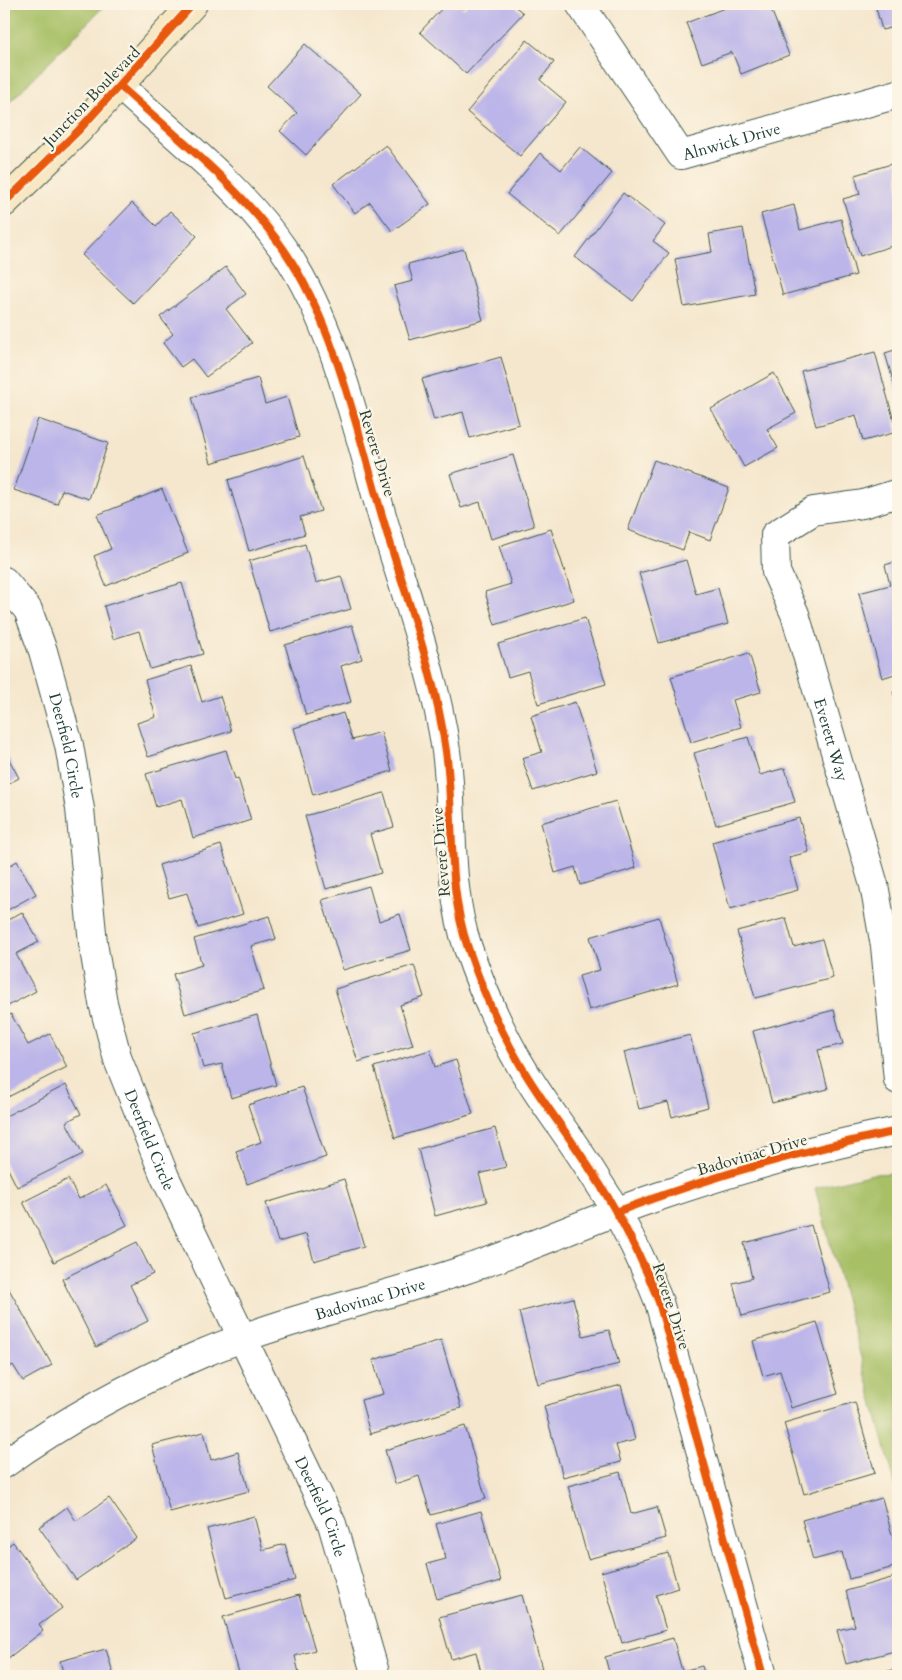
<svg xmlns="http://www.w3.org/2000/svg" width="902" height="1680" font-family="Cardo,serif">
  <rect width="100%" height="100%" fill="#fcf5e5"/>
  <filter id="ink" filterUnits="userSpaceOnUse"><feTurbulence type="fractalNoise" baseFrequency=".02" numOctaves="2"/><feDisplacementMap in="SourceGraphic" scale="10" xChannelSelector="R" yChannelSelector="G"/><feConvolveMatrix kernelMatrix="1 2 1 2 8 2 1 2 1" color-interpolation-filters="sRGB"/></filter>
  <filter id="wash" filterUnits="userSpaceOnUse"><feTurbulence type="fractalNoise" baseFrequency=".0096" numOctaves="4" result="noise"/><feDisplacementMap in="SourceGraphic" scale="20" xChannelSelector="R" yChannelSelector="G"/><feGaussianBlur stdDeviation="1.12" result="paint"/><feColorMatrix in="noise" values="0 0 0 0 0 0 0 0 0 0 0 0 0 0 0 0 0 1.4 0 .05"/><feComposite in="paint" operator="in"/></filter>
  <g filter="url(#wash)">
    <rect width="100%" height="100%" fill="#f5e7cd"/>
    <g fill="#a7c066" stroke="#637e4d">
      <path d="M 4,4 L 106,4 L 4,108 Z"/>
      <path d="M 898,1173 L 898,1494 L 815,1188 L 873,1174 Z"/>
    </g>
    <g id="blocks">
      <g fill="#bcb5e9">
        <path d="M 446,4 L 458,4 L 464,9 L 468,4 L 512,4 L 523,13 L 466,74 L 420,32 Z"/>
        <path d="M 735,4 L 769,4 L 789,55 L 741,74 L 732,52 L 702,63 L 686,23 Z"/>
        <path d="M 875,4 L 898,4 L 898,26 L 882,30 Z"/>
        <path d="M 527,40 L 554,62 L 540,80 L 566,102 L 520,156 L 467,112 Z"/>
        <path d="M 305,44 L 361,94 L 306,155 L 280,131 L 297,113 L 267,86 Z"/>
        <path d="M 386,145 L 430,204 L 392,231 L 370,202 L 355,213 L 333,184 Z"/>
        <path d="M 580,147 L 612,173 L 560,236 L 507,194 L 540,153 L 561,170 Z"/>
        <path d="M 898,162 L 898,244 L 860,256 L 843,199 L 860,194 L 855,175 Z"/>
        <path d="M 623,193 L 665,225 L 653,241 L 669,253 L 633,301 L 575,257 Z"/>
        <path d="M 132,203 L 156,226 L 170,211 L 197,236 L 133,303 L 82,255 Z"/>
        <path d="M 794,205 L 800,230 L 841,219 L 856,275 L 783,295 L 761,214 Z"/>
        <path d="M 743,228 L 755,294 L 684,307 L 675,259 L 712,252 L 709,234 Z"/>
        <path d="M 464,249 L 483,320 L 410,340 L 394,286 L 413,281 L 408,264 Z"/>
        <path d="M 226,267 L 246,294 L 226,309 L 252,343 L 206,377 L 192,359 L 181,367 L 163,343 L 173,334 L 160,317 Z"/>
        <path d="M 898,349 L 898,398 L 885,353 Z"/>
        <path d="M 875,352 L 897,432 L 863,441 L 856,415 L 816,426 L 801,371 Z"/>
        <path d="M 501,357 L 519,424 L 470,438 L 463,412 L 434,420 L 422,379 Z"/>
        <path d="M 774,373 L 796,413 L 767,429 L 778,448 L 744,467 L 711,409 Z"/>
        <path d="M 258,378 L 265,404 L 287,397 L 299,437 L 211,463 L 192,397 Z"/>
        <path d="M 38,419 L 108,443 L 89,499 L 62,490 L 57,504 L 14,490 Z"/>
        <path d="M 513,455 L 534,526 L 491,539 L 480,502 L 461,508 L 450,474 Z"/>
        <path d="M 304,456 L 321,511 L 300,517 L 305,534 L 249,551 L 228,480 Z"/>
        <path d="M 654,460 L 729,488 L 710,540 L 689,532 L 683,550 L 628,530 Z"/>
        <path d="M 162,489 L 188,553 L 106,586 L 94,556 L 111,549 L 97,515 Z"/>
        <path d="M 551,529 L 574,600 L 495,625 L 485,592 L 511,584 L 499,546 Z"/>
        <path d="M 305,544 L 316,583 L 341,576 L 351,609 L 270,632 L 249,561 Z"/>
        <path d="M 686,560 L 696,594 L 718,588 L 728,624 L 659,643 L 639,573 Z"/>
        <path d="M 898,561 L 898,673 L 882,678 L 859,593 L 890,585 L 885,565 Z"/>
        <path d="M 182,583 L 203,654 L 150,669 L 139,631 L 113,639 L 104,606 Z"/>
        <path d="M 585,618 L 606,684 L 538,704 L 528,671 L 508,677 L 498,644 Z"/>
        <path d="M 352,625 L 362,659 L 341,666 L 351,702 L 306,715 L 285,645 Z"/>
        <path d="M 749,653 L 761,692 L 733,700 L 741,727 L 691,742 L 671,677 Z"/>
        <path d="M 191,666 L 202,702 L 220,696 L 231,731 L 148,757 L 137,723 L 156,717 L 145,680 Z"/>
        <path d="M 898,691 L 898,708 L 893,692 Z"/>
        <path d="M 575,702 L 597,771 L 533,791 L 522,758 L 542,752 L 531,716 Z"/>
        <path d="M 343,713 L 352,740 L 381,732 L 392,771 L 313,795 L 294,728 Z"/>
        <path d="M 748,737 L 760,775 L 785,768 L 795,802 L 716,825 L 694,753 Z"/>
        <path d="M 4,750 L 19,778 L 4,786 Z"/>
        <path d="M 226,750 L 235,779 L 238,778 L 251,820 L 193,838 L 182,799 L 156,807 L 146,774 Z"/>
        <path d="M 384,793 L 394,827 L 370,834 L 381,873 L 326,889 L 305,816 Z"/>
        <path d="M 616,801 L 636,868 L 580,885 L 575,867 L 555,873 L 541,823 Z"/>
        <path d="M 799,818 L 809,852 L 789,857 L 798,890 L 730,909 L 712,842 Z"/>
        <path d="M 221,845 L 243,914 L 198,928 L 187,893 L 169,898 L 159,865 Z"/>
        <path d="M 17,861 L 36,894 L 4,912 L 4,869 Z"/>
        <path d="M 369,886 L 379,921 L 400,914 L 411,950 L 343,970 L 322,900 Z"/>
        <path d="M 22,912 L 39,942 L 16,954 L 36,991 L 4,1008 L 4,922 Z"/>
        <path d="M 269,916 L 276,939 L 251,946 L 264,990 L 185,1014 L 173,974 L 202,965 L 194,939 Z"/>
        <path d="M 659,917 L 678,984 L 589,1010 L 579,976 L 600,970 L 590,937 Z"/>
        <path d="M 786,918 L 794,947 L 822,939 L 833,978 L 755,998 L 737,931 Z"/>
        <path d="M 414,965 L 424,997 L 400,1005 L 413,1045 L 358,1062 L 335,989 Z"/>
        <path d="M 834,1010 L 843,1044 L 818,1050 L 828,1089 L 772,1103 L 753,1031 Z"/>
        <path d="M 11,1014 L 28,1045 L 50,1034 L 67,1067 L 4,1099 L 4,1018 Z"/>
        <path d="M 257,1015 L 276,1085 L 231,1098 L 222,1064 L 203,1068 L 194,1033 Z"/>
        <path d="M 690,1035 L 708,1107 L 672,1117 L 668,1102 L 639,1109 L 624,1052 Z"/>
        <path d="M 430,1050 L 435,1067 L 456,1060 L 473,1114 L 395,1138 L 374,1067 Z"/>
        <path d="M 66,1085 L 81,1114 L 66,1122 L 83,1154 L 17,1187 L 4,1161 L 4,1117 Z"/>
        <path d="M 302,1087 L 326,1157 L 247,1184 L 236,1151 L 261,1142 L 248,1105 Z"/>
        <path d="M 495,1128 L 506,1167 L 479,1174 L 487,1202 L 435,1216 L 418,1149 Z"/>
        <path d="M 68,1179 L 79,1199 L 106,1185 L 127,1225 L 54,1262 L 23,1202 Z"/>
        <path d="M 344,1179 L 364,1246 L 314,1261 L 306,1234 L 278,1242 L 266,1203 Z"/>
        <path d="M 811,1225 L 830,1292 L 742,1316 L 733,1283 L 752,1278 L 744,1243 Z"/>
        <path d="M 137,1242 L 153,1274 L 130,1285 L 148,1321 L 96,1347 L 62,1279 Z"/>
        <path d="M 6,1284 L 52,1365 L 23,1381 L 13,1365 L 4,1370 L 4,1285 Z"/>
        <path d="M 573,1298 L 583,1336 L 609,1330 L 619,1364 L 538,1384 L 519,1312 Z"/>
        <path d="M 817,1322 L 838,1394 L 791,1408 L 780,1371 L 763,1376 L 753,1341 Z"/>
        <path d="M 441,1340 L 461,1408 L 370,1434 L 361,1400 L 383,1394 L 373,1360 Z"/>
        <path d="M 621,1385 L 635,1440 L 616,1445 L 621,1462 L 563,1477 L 544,1406 Z"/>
        <path d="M 855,1402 L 875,1473 L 804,1494 L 784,1423 Z"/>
        <path d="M 465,1426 L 486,1499 L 431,1515 L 419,1476 L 395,1484 L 385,1450 Z"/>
        <path d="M 204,1432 L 211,1460 L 238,1452 L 249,1491 L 170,1512 L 152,1445 Z"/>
        <path d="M 620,1472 L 631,1514 L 657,1507 L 666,1538 L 588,1559 L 568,1486 Z"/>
        <path d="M 109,1498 L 137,1538 L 76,1580 L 39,1527 L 67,1507 L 76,1521 Z"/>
        <path d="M 882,1498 L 898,1557 L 898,1566 L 849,1579 L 842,1552 L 813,1560 L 802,1520 Z"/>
        <path d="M 481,1511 L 501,1581 L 437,1599 L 427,1564 L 446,1559 L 436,1524 Z"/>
        <path d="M 254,1516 L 263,1550 L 285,1544 L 295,1580 L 226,1598 L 207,1529 Z"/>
        <path d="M 13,1542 L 62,1608 L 39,1625 L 43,1631 L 7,1659 L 4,1655 L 4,1549 Z"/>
        <path d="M 668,1553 L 678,1588 L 656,1595 L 666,1630 L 622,1643 L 601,1572 Z"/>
        <path d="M 898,1576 L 898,1650 L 846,1664 L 837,1630 L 855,1626 L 846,1591 Z"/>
        <path d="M 299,1595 L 315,1650 L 295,1656 L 299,1673 L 287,1676 L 240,1676 L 223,1617 Z"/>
        <path d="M 522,1595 L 542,1669 L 517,1676 L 482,1676 L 476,1652 L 451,1659 L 439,1617 Z"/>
        <path d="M 673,1638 L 682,1671 L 702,1666 L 705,1676 L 610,1676 L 605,1657 Z"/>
        <path d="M 106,1649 L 114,1676 L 64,1676 L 60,1661 Z"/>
        <path d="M 898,1668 L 898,1676 L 871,1676 Z"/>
      </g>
    </g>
  </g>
  <g filter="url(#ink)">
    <use href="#blocks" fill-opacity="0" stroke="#3f564b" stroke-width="1"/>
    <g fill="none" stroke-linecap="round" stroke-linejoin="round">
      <g stroke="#3f564b" stroke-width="30">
        <g id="minor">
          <path id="s1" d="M 580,4 L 681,155 L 898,94"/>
          <path d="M 120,86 C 177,138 240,186 284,250 C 336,326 359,438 385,526 C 407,600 435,674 446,751 C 455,816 446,884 468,948 C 482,989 499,1029 521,1066 C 542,1102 568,1134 590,1169 C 618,1211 641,1255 659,1302 L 763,1676"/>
          <path id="s2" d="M 898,493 L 863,504 L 813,511 L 775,535 L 776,572 L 795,614 L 874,885 L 885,946 L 898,1080"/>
          <path id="s3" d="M 4,581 L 28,610 L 43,651 L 69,745 L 80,809 L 93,943 L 103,1003 L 118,1060 L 165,1177 L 332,1524 L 376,1676"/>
          <path id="s4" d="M 4,1464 C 66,1420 131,1384 201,1354 C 287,1318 379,1299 467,1269 C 531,1248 593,1218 657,1197 C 735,1170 817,1147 898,1131"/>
        </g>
      </g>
      <g stroke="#3f564b" stroke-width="30">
        <path id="secondary" d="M 4,203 L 78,131 L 193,4"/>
      </g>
      <use href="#minor" stroke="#fff" stroke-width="28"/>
      <use href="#secondary" stroke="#f7e8c3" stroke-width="28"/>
      <g stroke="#fcf5e5" stroke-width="11">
        <g id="cycleway">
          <path d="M 120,86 C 177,138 240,186 284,250 C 336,326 359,438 385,526 C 407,600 435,674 446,751 C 455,816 446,884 468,948 C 482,989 499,1029 521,1066 C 542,1102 568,1134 590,1169 C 618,1211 641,1255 659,1302 L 763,1676"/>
          <path d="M 4,203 L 78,131 L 193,4"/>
          <path d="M 616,1212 C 707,1178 803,1150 898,1131"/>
        </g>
      </g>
      <use href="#cycleway" stroke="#e8590c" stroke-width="8"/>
    </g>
  </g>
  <g text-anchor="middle" stroke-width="4.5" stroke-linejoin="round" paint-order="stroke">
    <g font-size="16" fill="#1f3d34" stroke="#fcf5e5">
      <text transform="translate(91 96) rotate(-46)" y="6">Junction Boulevard</text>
      <text dy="6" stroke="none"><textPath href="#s1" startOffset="234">Alnwick Drive</textPath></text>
      <text transform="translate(378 453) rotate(73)" y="6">Revere Drive</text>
      <text dy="6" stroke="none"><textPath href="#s2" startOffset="346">Everett Way</textPath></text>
      <text dy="6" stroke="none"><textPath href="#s3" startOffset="179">Deerfield Circle</textPath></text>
      <text transform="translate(440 852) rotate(-95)" y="6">Revere Drive</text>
      <text dy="6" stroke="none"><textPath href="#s3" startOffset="584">Deerfield Circle</textPath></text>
      <text transform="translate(752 1154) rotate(-16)" y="6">Badovinac Drive</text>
      <text dy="6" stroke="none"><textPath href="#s4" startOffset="404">Badovinac Drive</textPath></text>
      <text transform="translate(672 1306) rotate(72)" y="6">Revere Drive</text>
      <text dy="6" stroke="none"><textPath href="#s3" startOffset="989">Deerfield Circle</textPath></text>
    </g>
  </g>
  <rect width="902" height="1680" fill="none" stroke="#fcf5e5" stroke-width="20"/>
</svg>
